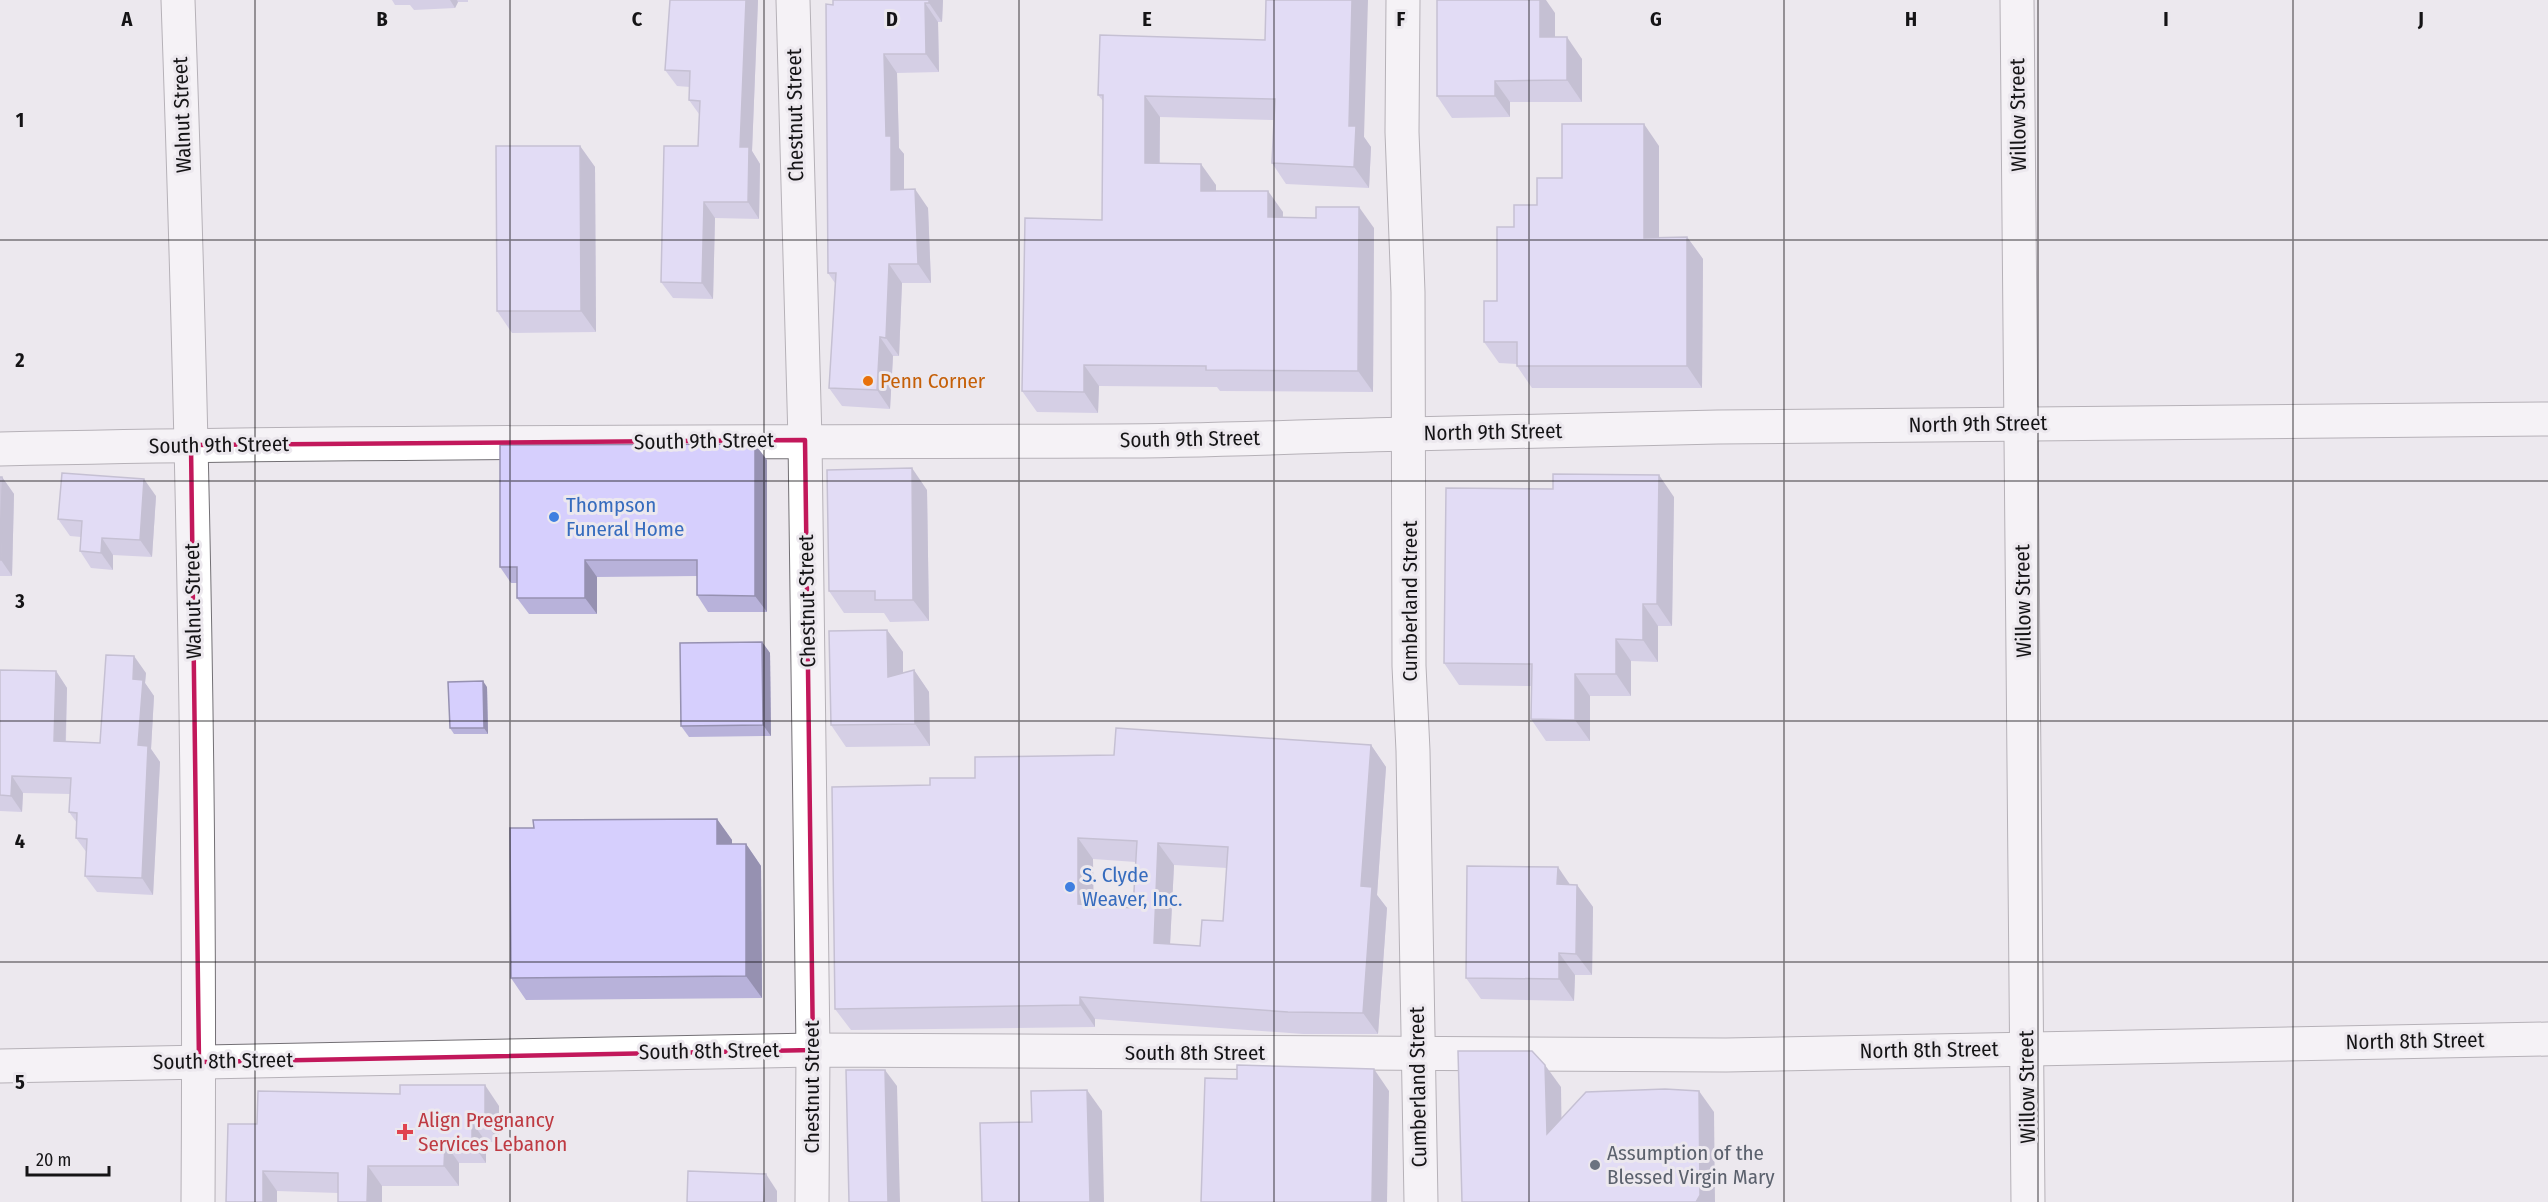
<svg xmlns="http://www.w3.org/2000/svg" width="2548" height="1202" font-family="'Fira Sans Condensed',sans-serif">
  <rect width="100%" height="100%" fill="#ece8ee"/>
  <g fill="none" stroke-linecap="round" stroke-linejoin="round">
    <g stroke="#737075" stroke-width="35">
      <g id="secondary">
        <path d="M 793,0 L 805,440 L 813,1050 L 812,1202"/>
        <path d="M 2017,0 L 2028,1202"/>
        <path d="M 0,1066 L 813,1050 L 1726,1055 L 2548,1039"/>
      </g>
    </g>
    <g stroke="#737075" stroke-width="35">
      <path id="primary" d="M 1409,434 L 1718,427 L 2548,419"/>
    </g>
    <g stroke="#737075" stroke-width="35">
      <g id="highway">
        <path d="M 178,0 C 192,400 201,801 198,1202"/>
        <path d="M 1403,0 L 1402,132 L 1408,292 L 1409,666 L 1413,751 L 1421,1202"/>
        <path d="M 0,449 C 371,441 741,442 1112,441 C 1211,441 1310,436 1409,434"/>
      </g>
    </g>
    <use href="#secondary" stroke="#fff" stroke-width="33"/>
    <use href="#primary" stroke="#fff" stroke-width="33"/>
    <use href="#highway" stroke="#fff" stroke-width="33"/>
  </g>
  <g fill="#b8b2da" fill-rule="evenodd">
    <path d="M 392,0 L 468,0 L 468,2 L 458,2 L 455,8 L 414,10 L 410,5 L 395,5 Z"/>
    <path d="M 670,0 L 758,0 L 752,151 L 760,164 L 759,219 L 715,218 L 713,299 L 673,298 L 661,282 L 698,146 L 699,114 L 689,100 L 690,87 L 677,86 L 665,70 Z"/>
    <path d="M 833,0 L 943,0 L 942,22 L 938,22 L 939,72 L 897,73 L 899,148 L 904,154 L 904,189 L 928,208 L 931,283 L 902,283 L 899,356 L 893,356 L 890,409 L 842,406 L 829,388 L 835,283 L 828,273 Z"/>
    <path d="M 1555,13 L 1555,37 L 1582,59 L 1582,102 L 1510,102 L 1510,117 L 1452,118 L 1437,96 Z"/>
    <path d="M 1265,40 L 1364,137 L 1371,147 L 1369,188 L 1286,184 L 1272,163 L 1274,120 L 1160,117 L 1160,164 L 1216,185 L 1216,191 L 1283,212 L 1283,217 L 1374,228 L 1373,392 L 1220,391 L 1217,387 L 1099,386 L 1098,413 L 1037,412 L 1022,391 L 1102,220 L 1103,101 L 1098,95 Z"/>
    <path d="M 580,146 L 595,167 L 596,332 L 512,333 L 497,311 Z"/>
    <path d="M 1659,146 L 1659,238 L 1687,237 L 1703,259 L 1702,388 L 1532,388 L 1517,366 L 1517,364 L 1499,363 L 1484,342 L 1497,301 L 1514,227 L 1537,205 L 1562,178 Z"/>
    <path d="M 767,460 L 767,612 L 708,612 L 697,595 L 697,576 L 597,577 L 597,614 L 529,614 L 517,598 L 517,583 L 511,583 L 500,567 Z"/>
    <path d="M 0,477 L 2,477 L 14,494 L 12,576 L 0,576 Z"/>
    <path d="M 927,490 L 929,621 L 890,622 L 884,613 L 844,613 L 829,591 Z"/>
    <path d="M 156,496 L 152,557 L 113,555 L 113,570 L 91,568 L 80,551 L 81,537 L 70,536 L 58,519 Z"/>
    <path d="M 1674,497 L 1672,626 L 1658,626 L 1658,662 L 1631,661 L 1631,696 L 1590,696 L 1590,741 L 1546,741 L 1531,719 L 1532,686 L 1459,685 L 1444,663 Z"/>
    <path d="M 887,630 L 903,652 L 903,673 L 914,670 L 929,692 L 930,746 L 846,747 L 831,725 Z"/>
    <path d="M 762,642 L 770,653 L 771,736 L 689,737 L 681,726 Z"/>
    <path d="M 0,670 L 56,671 L 67,688 L 66,742 L 100,743 L 146,673 L 145,683 L 154,696 L 151,749 L 160,762 L 153,895 L 97,892 L 85,876 L 87,853 L 76,838 L 77,823 L 69,812 L 70,794 L 23,793 L 22,812 L 0,811 Z"/>
    <path d="M 487,687 L 488,734 L 454,734 L 450,728 Z"/>
    <path d="M 1371,745 L 1386,767 L 1377,895 L 1387,908 L 1378,1034 L 1303,1034 L 1095,1019 L 1095,1027 L 851,1030 L 835,1009 L 930,785 L 1114,755 ZM 1093,859 L 1136,862 L 1133,908 L 1093,905 ZM 1174,865 L 1227,868 L 1223,921 L 1200,946 L 1170,944 Z"/>
    <path d="M 717,819 L 732,840 L 732,844 L 746,844 L 761,866 L 762,998 L 526,1000 L 511,978 L 534,828 Z"/>
    <path d="M 1570,885 L 1577,885 L 1593,907 L 1592,975 L 1575,975 L 1574,1001 L 1481,999 L 1466,978 Z"/>
    <path d="M 499,1106 L 499,1142 L 486,1142 L 486,1163 L 459,1163 L 459,1186 L 382,1186 L 382,1202 L 338,1202 L 338,1193 L 277,1191 L 226,1202 L 257,1124 Z"/>
  </g>
  <g fill="#9691b1">
    <path d="M 450,0 L 457,0 L 458,2 L 455,8 Z"/>
    <path d="M 746,0 L 758,0 L 752,151 L 760,164 L 759,219 L 748,202 L 740,147 Z"/>
    <path d="M 929,0 L 943,0 L 942,22 L 929,3 Z"/>
    <path d="M 1352,0 L 1368,0 L 1364,137 L 1371,147 L 1369,188 L 1354,167 L 1349,126 Z"/>
    <path d="M 1534,0 L 1546,0 L 1555,13 L 1555,59 L 1540,37 Z"/>
    <path d="M 925,3 L 938,22 L 939,72 L 926,54 Z"/>
    <path d="M 1567,37 L 1582,59 L 1582,102 L 1567,80 Z"/>
    <path d="M 884,54 L 897,73 L 899,148 L 904,154 L 904,208 L 891,190 L 886,136 Z"/>
    <path d="M 1495,81 L 1510,102 L 1510,117 L 1495,96 Z"/>
    <path d="M 1145,96 L 1160,117 L 1159,184 L 1145,163 Z"/>
    <path d="M 1644,124 L 1659,146 L 1659,259 L 1644,238 Z"/>
    <path d="M 580,146 L 595,167 L 596,332 L 581,311 Z"/>
    <path d="M 1201,164 L 1216,185 L 1216,212 L 1201,191 Z"/>
    <path d="M 915,189 L 928,208 L 931,283 L 918,264 Z"/>
    <path d="M 1268,191 L 1283,212 L 1282,238 L 1268,217 Z"/>
    <path d="M 704,202 L 715,218 L 713,299 L 702,283 Z"/>
    <path d="M 1359,207 L 1374,228 L 1373,392 L 1358,371 Z"/>
    <path d="M 1687,237 L 1703,259 L 1702,388 L 1687,366 Z"/>
    <path d="M 889,264 L 902,283 L 899,356 L 886,338 Z"/>
    <path d="M 880,337 L 893,356 L 890,409 L 877,390 Z"/>
    <path d="M 1084,365 L 1099,386 L 1098,413 L 1084,392 Z"/>
    <path d="M 755,444 L 767,460 L 767,612 L 755,596 Z"/>
    <path d="M 912,468 L 927,490 L 929,621 L 913,600 Z"/>
    <path d="M 1659,475 L 1674,497 L 1672,626 L 1657,604 Z"/>
    <path d="M 2,477 L 14,494 L 12,576 L 1,560 Z"/>
    <path d="M 144,479 L 156,496 L 152,557 L 140,540 Z"/>
    <path d="M 102,538 L 113,555 L 113,570 L 101,553 Z"/>
    <path d="M 585,560 L 597,577 L 597,614 L 585,598 Z"/>
    <path d="M 1643,604 L 1658,626 L 1658,662 L 1643,640 Z"/>
    <path d="M 887,630 L 903,652 L 903,699 L 888,677 Z"/>
    <path d="M 1616,639 L 1631,661 L 1631,696 L 1616,674 Z"/>
    <path d="M 762,642 L 770,653 L 771,736 L 763,725 Z"/>
    <path d="M 134,656 L 146,673 L 145,683 L 154,696 L 151,749 L 160,762 L 153,895 L 142,878 L 138,745 L 133,679 Z"/>
    <path d="M 914,670 L 929,692 L 930,746 L 915,724 Z"/>
    <path d="M 56,671 L 67,688 L 65,758 L 54,741 Z"/>
    <path d="M 1575,674 L 1590,696 L 1590,741 L 1575,720 Z"/>
    <path d="M 483,681 L 487,687 L 488,734 L 484,728 Z"/>
    <path d="M 1371,745 L 1386,767 L 1377,895 L 1387,908 L 1378,1034 L 1363,1013 L 1361,886 Z"/>
    <path d="M 12,776 L 23,793 L 22,812 L 11,796 Z"/>
    <path d="M 717,819 L 732,840 L 732,866 L 717,844 Z"/>
    <path d="M 1078,838 L 1093,859 L 1094,926 L 1078,904 Z"/>
    <path d="M 1158,843 L 1174,865 L 1169,965 L 1154,943 Z"/>
    <path d="M 746,844 L 761,866 L 762,998 L 746,976 Z"/>
    <path d="M 1558,867 L 1573,889 L 1557,884 Z"/>
    <path d="M 1577,885 L 1593,907 L 1592,975 L 1576,954 Z"/>
    <path d="M 1559,953 L 1575,975 L 1574,1001 L 1559,979 Z"/>
    <path d="M 1080,997 L 1095,1019 L 1095,1027 L 1080,1005 Z"/>
    <path d="M 1545,1065 L 1561,1087 L 1562,1156 L 1547,1134 Z"/>
    <path d="M 1374,1069 L 1389,1091 L 1387,1202 L 1372,1202 Z"/>
    <path d="M 885,1070 L 897,1086 L 900,1202 L 888,1202 Z"/>
    <path d="M 485,1085 L 499,1106 L 499,1142 L 485,1122 Z"/>
    <path d="M 1087,1090 L 1102,1111 L 1104,1202 L 1090,1202 Z"/>
    <path d="M 1699,1091 L 1714,1112 L 1715,1202 L 1696,1202 Z"/>
    <path d="M 472,1122 L 486,1142 L 486,1163 L 472,1143 Z"/>
    <path d="M 445,1143 L 459,1163 L 459,1186 L 444,1166 Z"/>
    <path d="M 368,1166 L 382,1186 L 382,1202 L 367,1202 Z"/>
    <path d="M 263,1171 L 277,1191 L 277,1202 L 263,1202 Z"/>
    <path d="M 766,1174 L 777,1191 L 777,1202 L 764,1202 Z"/>
  </g>
  <g fill="#d6cffd" stroke="#9691b1" stroke-width="1.5" fill-rule="evenodd">
    <path d="M 670,0 L 746,0 L 740,147 L 749,147 L 748,202 L 704,202 L 702,283 L 661,282 L 664,146 L 698,146 L 700,101 L 689,100 L 690,71 L 665,70 Z"/>
    <path d="M 833,0 L 929,0 L 929,3 L 925,3 L 926,54 L 884,54 L 886,136 L 891,136 L 891,190 L 915,189 L 918,264 L 889,264 L 886,338 L 880,337 L 877,390 L 829,388 L 836,273 L 828,273 L 826,4 L 833,5 Z"/>
    <path d="M 1266,0 L 1352,0 L 1349,126 L 1356,126 L 1354,167 L 1272,163 L 1275,99 L 1145,96 L 1145,163 L 1201,164 L 1201,191 L 1268,191 L 1268,217 L 1316,218 L 1316,207 L 1359,207 L 1358,371 L 1206,370 L 1206,366 L 1084,365 L 1084,392 L 1022,391 L 1025,218 L 1102,220 L 1103,95 L 1098,95 L 1100,35 L 1265,40 Z"/>
    <path d="M 1437,0 L 1540,0 L 1540,37 L 1567,37 L 1567,80 L 1495,81 L 1495,96 L 1437,96 Z"/>
    <path d="M 1562,124 L 1644,124 L 1644,238 L 1687,237 L 1687,366 L 1517,366 L 1517,342 L 1484,342 L 1484,301 L 1497,301 L 1497,227 L 1514,227 L 1514,205 L 1537,205 L 1537,178 L 1562,178 Z"/>
    <path d="M 496,146 L 580,146 L 581,311 L 497,311 Z"/>
    <path d="M 755,444 L 755,596 L 697,595 L 697,560 L 585,560 L 585,598 L 517,598 L 517,567 L 500,567 L 500,445 Z"/>
    <path d="M 912,468 L 913,600 L 875,600 L 875,591 L 829,591 L 827,470 Z"/>
    <path d="M 62,473 L 144,479 L 140,540 L 102,538 L 101,553 L 80,551 L 82,521 L 58,519 Z"/>
    <path d="M 1553,474 L 1659,475 L 1657,604 L 1643,604 L 1643,640 L 1616,639 L 1616,674 L 1575,674 L 1575,720 L 1531,719 L 1532,664 L 1444,663 L 1446,488 L 1553,489 Z"/>
    <path d="M 0,477 L 2,477 L 1,560 L 0,560 Z"/>
    <path d="M 887,630 L 888,677 L 914,670 L 915,724 L 831,725 L 829,631 Z"/>
    <path d="M 762,642 L 763,725 L 681,726 L 680,643 Z"/>
    <path d="M 106,655 L 134,656 L 133,679 L 143,680 L 138,745 L 148,746 L 142,878 L 85,876 L 87,839 L 76,838 L 77,813 L 69,812 L 71,778 L 12,776 L 11,796 L 0,795 L 0,670 L 56,671 L 54,741 L 100,743 Z"/>
    <path d="M 483,681 L 484,728 L 450,728 L 448,682 Z"/>
    <path d="M 1116,728 L 1371,745 L 1361,886 L 1372,887 L 1363,1013 L 1288,1012 L 1080,997 L 1080,1005 L 835,1009 L 832,787 L 930,785 L 930,778 L 975,778 L 975,757 L 1114,755 ZM 1078,838 L 1137,841 L 1133,908 L 1078,904 ZM 1158,843 L 1228,847 L 1223,921 L 1202,920 L 1200,946 L 1154,943 Z"/>
    <path d="M 717,819 L 717,844 L 746,844 L 746,976 L 511,978 L 510,828 L 534,828 L 533,820 Z"/>
    <path d="M 1467,866 L 1558,867 L 1557,884 L 1577,885 L 1576,954 L 1559,953 L 1559,979 L 1466,978 Z"/>
    <path d="M 1458,1051 L 1532,1051 L 1545,1065 L 1547,1134 L 1586,1092 L 1665,1089 L 1699,1091 L 1700,1195 L 1696,1202 L 1462,1202 Z"/>
    <path d="M 1237,1065 L 1374,1069 L 1372,1202 L 1201,1202 L 1205,1078 L 1237,1079 Z"/>
    <path d="M 846,1070 L 885,1070 L 888,1202 L 849,1202 Z"/>
    <path d="M 400,1085 L 485,1085 L 485,1122 L 472,1122 L 472,1143 L 445,1143 L 444,1166 L 368,1166 L 367,1202 L 338,1202 L 338,1173 L 263,1171 L 263,1202 L 226,1202 L 228,1124 L 257,1124 L 258,1091 L 400,1094 Z"/>
    <path d="M 1087,1090 L 1090,1202 L 982,1202 L 980,1123 L 1032,1122 L 1031,1091 Z"/>
    <path d="M 688,1171 L 766,1174 L 764,1202 L 687,1202 Z"/>
  </g>
  <path d="M0 0H2548V1202H0ZM 805,440 L 813,1050 L 199,1062 L 191,445 Z" fill="#ece8ee" fill-opacity=".55" fill-rule="evenodd"/>
  <path fill="none" stroke="#c2185b" stroke-width="4.5" stroke-linejoin="round" d="M 805,440 L 813,1050 L 199,1062 L 191,445 Z"/>
  <path fill="none" stroke="#151416" stroke-width="1.5" stroke-opacity="0.55" d="M 255,0 L 255,1202M 510,0 L 510,1202M 764,0 L 764,1202M 1019,0 L 1019,1202M 1274,0 L 1274,1202M 1529,0 L 1529,1202M 1784,0 L 1784,1202M 2038,0 L 2038,1202M 2293,0 L 2293,1202M 0,240 L 2548,240M 0,481 L 2548,481M 0,721 L 2548,721M 0,962 L 2548,962"/>
  <circle fill="#e8710a" stroke="#ece8ee" stroke-width="2" cx="868" cy="381" r="6"/>
  <g fill="#3f7fe0" stroke="#ece8ee" stroke-width="2">
    <circle cx="554" cy="517" r="6"/>
    <circle cx="1070" cy="887" r="6"/>
  </g>
  <path fill="#e0444e" stroke="#ece8ee" stroke-width="2" d="M402 1123h6v6h6v6h-6v6h-6v-6h-6v-6h6z"/>
  <circle fill="#6b7280" stroke="#ece8ee" stroke-width="2" cx="1595" cy="1165" r="6"/>
  <g text-anchor="middle" stroke-width="6" stroke-linejoin="round" paint-order="stroke">
    <g font-size="21" fill="#151416" stroke="#ece8ee">
      <text transform="translate(182 115) rotate(-92)" y="7">Walnut Street</text>
      <text transform="translate(795 115) rotate(-91)" y="7">Chestnut Street</text>
      <text transform="translate(2018 115) rotate(-91)" y="7">Willow Street</text>
      <text transform="translate(1978 424) rotate(-1)" y="7">North 9th Street</text>
      <text transform="translate(1493 432) rotate(-1)" y="7">North 9th Street</text>
      <text transform="translate(1190 439) rotate(-1)" y="7">South 9th Street</text>
      <text transform="translate(704 441) rotate(-1)" y="7">South 9th Street</text>
      <text transform="translate(219 445) rotate(-1)" y="7">South 9th Street</text>
      <text transform="translate(193 601) rotate(-91)" y="7">Walnut Street</text>
      <text transform="translate(807 601) rotate(-91)" y="7">Chestnut Street</text>
      <text transform="translate(1410 601) rotate(-90)" y="7">Cumberland Street</text>
      <text transform="translate(2023 601) rotate(-91)" y="7">Willow Street</text>
      <text transform="translate(2415 1041) rotate(-1)" y="7">North 8th Street</text>
      <text transform="translate(1929 1050) rotate(-1)" y="7">North 8th Street</text>
      <text transform="translate(709 1051) rotate(-1)" y="7">South 8th Street</text>
      <text x="1195" y="1060">South 8th Street</text>
      <text transform="translate(223 1061) rotate(-1)" y="7">South 8th Street</text>
      <text transform="translate(812 1087) rotate(-90)" y="7">Chestnut Street</text>
      <text transform="translate(1418 1087) rotate(-91)" y="7">Cumberland Street</text>
      <text transform="translate(2027 1087) rotate(-91)" y="7">Willow Street</text>
    </g>
    <g font-size="21" fill="#c56008" stroke="#ece8ee" text-anchor="start">
      <text x="880" y="388">Penn Corner</text>
    </g>
    <g font-size="21" fill="#366cbe" stroke="#ece8ee" text-anchor="start">
      <text x="566" y="512">Thompson<tspan x="566" dy="24">Funeral Home</tspan></text>
      <text x="1082" y="882">S. Clyde<tspan x="1082" dy="24">Weaver, Inc.</tspan></text>
    </g>
    <g font-size="21" fill="#be3a42" stroke="#ece8ee" text-anchor="start">
      <text x="418" y="1127">Align Pregnancy<tspan x="418" dy="24">Services Lebanon</tspan></text>
    </g>
    <g font-size="21" fill="#5b616d" stroke="#ece8ee" text-anchor="start">
      <text x="1607" y="1160">Assumption of the<tspan x="1607" dy="24">Blessed Virgin Mary</tspan></text>
    </g>
  </g>
  <g font-size="20" text-anchor="middle" font-weight="bold" fill="#151416" stroke="#ece8ee" stroke-width="6" stroke-linejoin="round" paint-order="stroke">
    <text x="127" y="26">A</text>
    <text x="382" y="26">B</text>
    <text x="637" y="26">C</text>
    <text x="892" y="26">D</text>
    <text x="1147" y="26">E</text>
    <text x="1401" y="26">F</text>
    <text x="1656" y="26">G</text>
    <text x="1911" y="26">H</text>
    <text x="2166" y="26">I</text>
    <text x="2421" y="26">J</text>
    <text x="20" y="127">1</text>
    <text x="20" y="367">2</text>
    <text x="20" y="608">3</text>
    <text x="20" y="848">4</text>
    <text x="20" y="1089">5</text>
  </g>
  <path d="M27 1166v9h82v-9" fill="none" stroke="#151416" stroke-width="3"/>
  <text x="36" y="1166" font-size="18" fill="#151416" stroke="#ece8ee" stroke-width="4.5" paint-order="stroke">20 m</text>
</svg>
